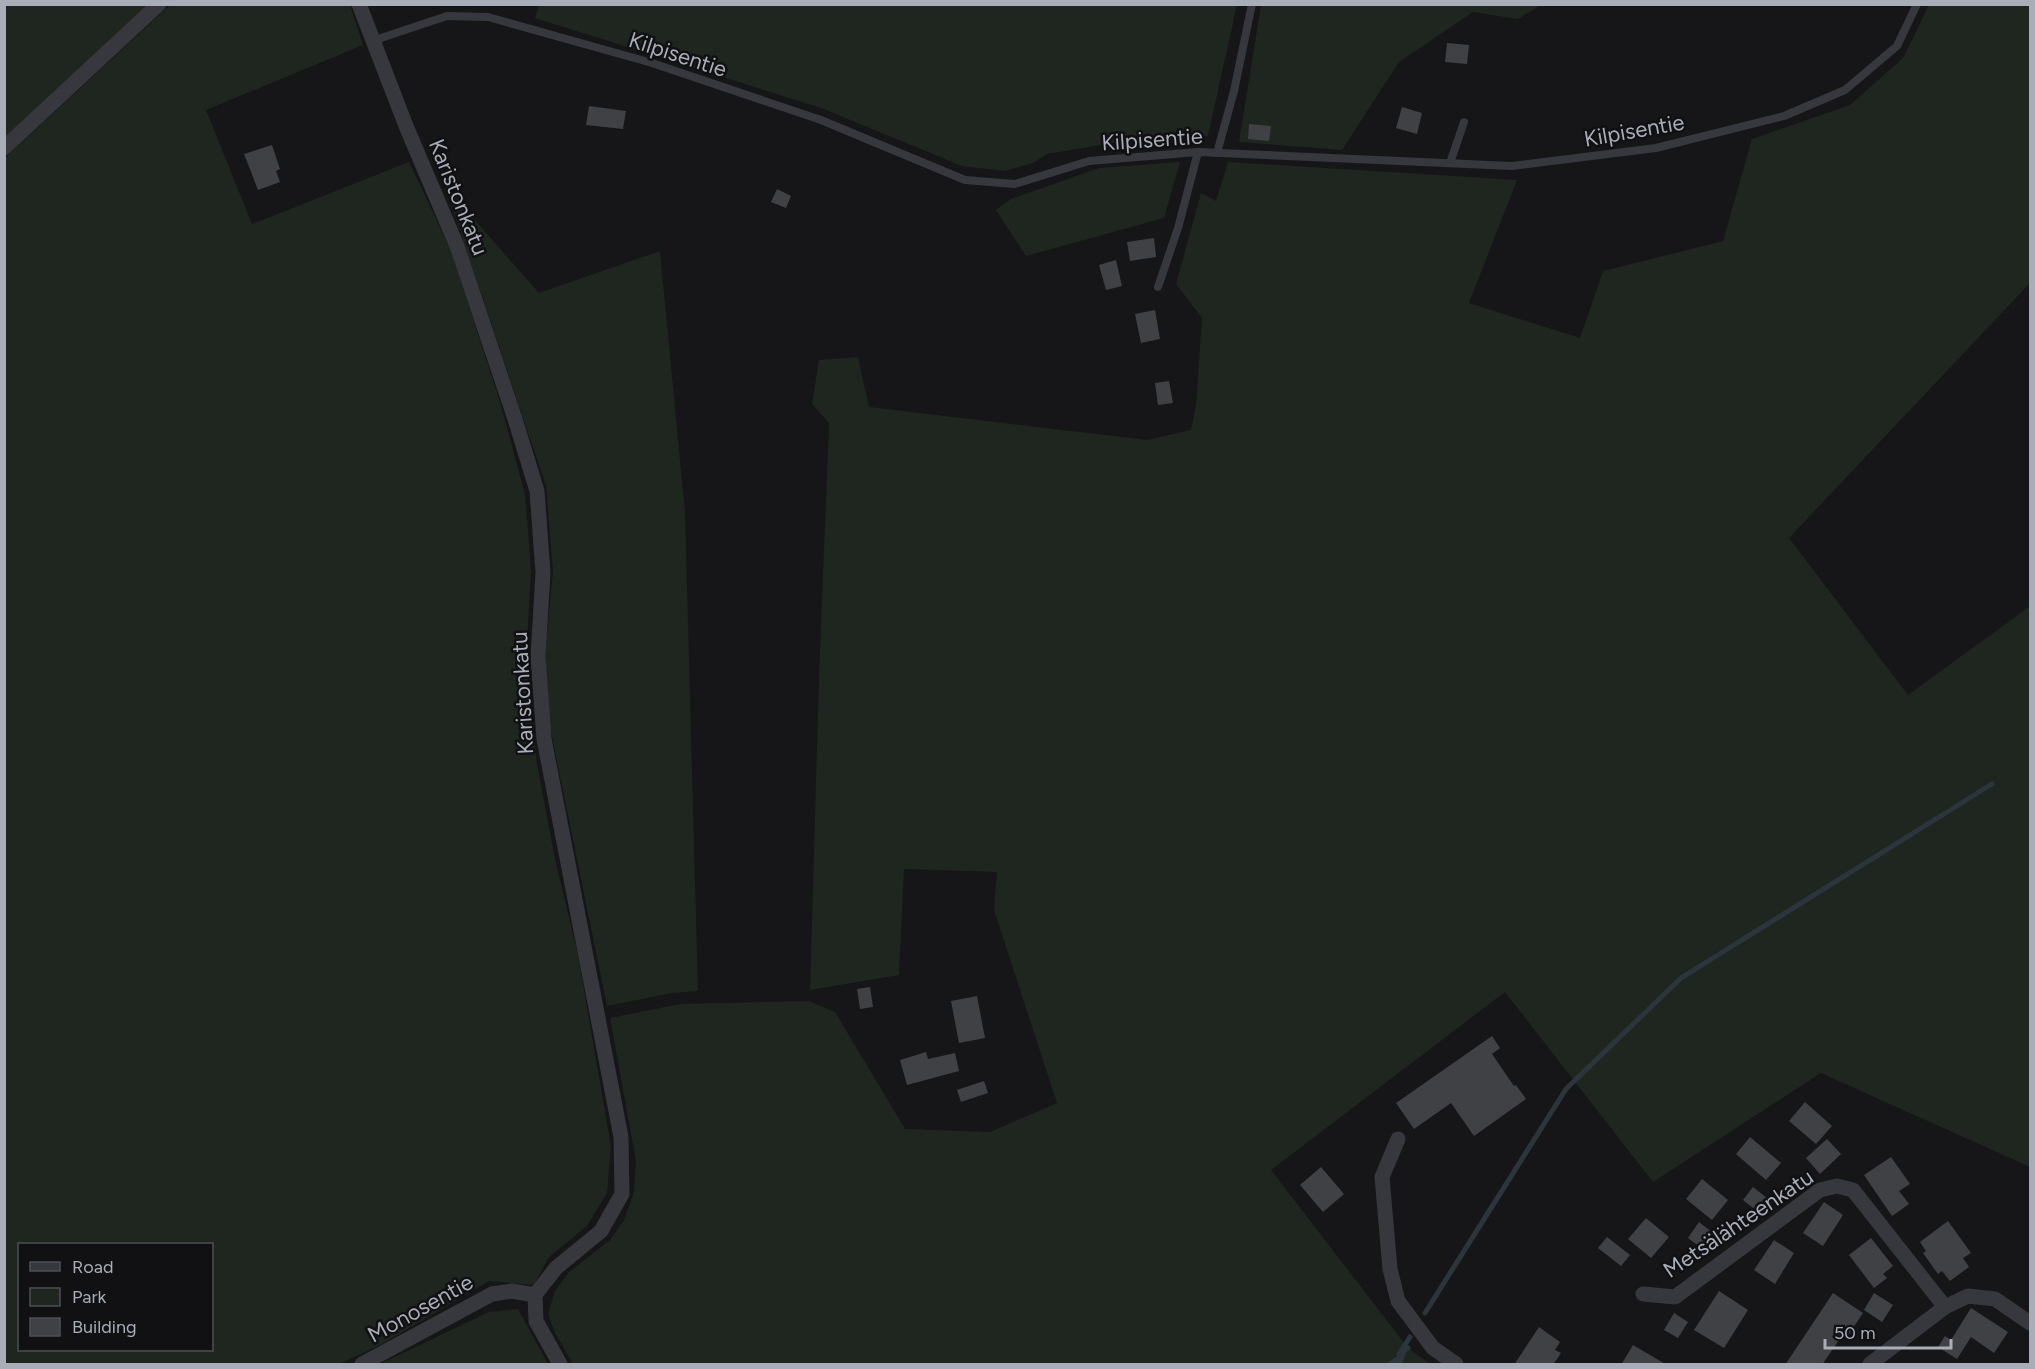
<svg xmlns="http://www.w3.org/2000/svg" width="2035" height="1369" font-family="Figtree,sans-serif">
  <rect width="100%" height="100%" fill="#161618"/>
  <g fill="#1e261f" fill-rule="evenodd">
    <path d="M 5,5 L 149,5 L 5,139 Z"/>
    <path d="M 170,5 L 350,5 L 363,45 L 206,110 L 252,224 L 409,162 L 450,248 L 500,402 L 525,494 L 531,570 L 526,661 L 537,764 L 555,859 L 578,955 L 611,1146 L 607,1193 L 587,1226 L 549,1257 L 534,1285 L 489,1281 L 382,1344 L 339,1364 L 5,1364 L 5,158 ZM 20,1244 L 212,1244 L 212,1350 L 20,1350 Z"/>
    <path d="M 539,5 L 539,4 L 1237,5 L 1208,136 L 1118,142 L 1047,154 L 1033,163 L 1004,171 L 962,166 L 821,108 L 535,18 Z"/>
    <path d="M 1261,5 L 1541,5 L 1518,19 L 1473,12 L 1399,62 L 1342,150 L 1239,142 Z"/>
    <path d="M 1929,5 L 2030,5 L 2030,283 L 1789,538 L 1908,695 L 2030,606 L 2030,1167 L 1821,1073 L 1653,1182 L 1505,992 L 1271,1170 L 1408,1348 L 1430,1364 L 1402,1364 L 1407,1349 L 1386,1364 L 573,1364 L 555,1333 L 548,1314 L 555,1291 L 569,1272 L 610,1240 L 624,1220 L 634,1192 L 636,1161 L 610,1018 L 680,1004 L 809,1001 L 835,1012 L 905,1129 L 990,1132 L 1057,1103 L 994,910 L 997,872 L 904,869 L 899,975 L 810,990 L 819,678 L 829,423 L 812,404 L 819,360 L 858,357 L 869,407 L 1147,440 L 1191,430 L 1196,405 L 1202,318 L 1176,284 L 1201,193 L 1216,201 L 1228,162 L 1517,180 L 1469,303 L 1580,338 L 1603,271 L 1723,241 L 1752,139 L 1850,105 L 1903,58 Z"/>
    <path d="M 1180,162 L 1164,218 L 1026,256 L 996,210 L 1011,199 L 1099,168 Z"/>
    <path d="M 445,186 L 539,293 L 660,251 L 685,513 L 698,991 L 672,993 L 607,1006 L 550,727 L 545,653 L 553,572 L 546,486 Z"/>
    <path d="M 518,1309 L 548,1364 L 380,1364 L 489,1312 Z"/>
  </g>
  <path fill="#2c353c" d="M 1408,1348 L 1402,1364 L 1386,1364 Z"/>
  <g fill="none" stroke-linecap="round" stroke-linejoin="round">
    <g stroke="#2c353c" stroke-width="5">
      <path d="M 1425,1313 L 1566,1089 L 1681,978 L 1992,784"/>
      <path d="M 1408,1348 L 1399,1354 L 1410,1337"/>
    </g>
  </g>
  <g fill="#404145">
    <path d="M 1447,43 L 1469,45 L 1467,64 L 1445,62 Z"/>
    <path d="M 589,106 L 626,111 L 623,129 L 586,125 Z"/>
    <path d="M 1402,107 L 1422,113 L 1417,134 L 1396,128 Z"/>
    <path d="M 1249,124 L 1271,126 L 1269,141 L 1248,139 Z"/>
    <path d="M 272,145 L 280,169 L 276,171 L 280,182 L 258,190 L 244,154 Z"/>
    <path d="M 777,189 L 791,196 L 786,208 L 771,202 Z"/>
    <path d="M 1154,238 L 1156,257 L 1130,261 L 1127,242 Z"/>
    <path d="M 1116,260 L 1122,286 L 1106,290 L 1099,265 Z"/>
    <path d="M 1155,310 L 1160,339 L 1141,343 L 1135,314 Z"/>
    <path d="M 1169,381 L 1173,403 L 1158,405 L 1155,383 Z"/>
    <path d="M 870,987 L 873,1007 L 860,1009 L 857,989 Z"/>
    <path d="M 977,996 L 985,1038 L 959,1043 L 951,1001 Z"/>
    <path d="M 1492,1036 L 1500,1048 L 1492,1054 L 1514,1086 L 1516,1085 L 1526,1099 L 1474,1136 L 1451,1103 L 1414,1129 L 1396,1103 Z"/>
    <path d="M 926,1052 L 928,1059 L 955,1053 L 959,1071 L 907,1085 L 900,1060 Z"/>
    <path d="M 984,1081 L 988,1093 L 961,1102 L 957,1090 Z"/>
    <path d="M 1805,1102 L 1832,1126 L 1816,1144 L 1789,1121 Z"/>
    <path d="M 1750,1137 L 1781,1163 L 1766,1180 L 1736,1154 Z"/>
    <path d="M 1827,1139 L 1841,1154 L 1820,1174 L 1806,1158 Z"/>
    <path d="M 1891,1157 L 1910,1184 L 1899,1191 L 1909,1204 L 1892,1216 L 1864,1175 Z"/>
    <path d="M 1321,1167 L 1344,1194 L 1323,1212 L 1300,1185 Z"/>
    <path d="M 1702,1179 L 1728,1200 L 1712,1220 L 1686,1199 Z"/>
    <path d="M 1753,1187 L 1772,1202 L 1762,1215 L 1743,1200 Z"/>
    <path d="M 1824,1202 L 1843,1215 L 1823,1246 L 1803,1233 Z"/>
    <path d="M 1646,1218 L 1669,1237 L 1651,1258 L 1628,1239 Z"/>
    <path d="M 1948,1221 L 1971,1253 L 1963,1258 L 1969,1267 L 1950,1281 L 1942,1271 L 1938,1274 L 1923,1253 L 1926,1251 L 1920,1242 Z"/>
    <path d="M 1699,1222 L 1719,1238 L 1708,1253 L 1688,1238 Z"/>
    <path d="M 1607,1237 L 1630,1255 L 1621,1266 L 1598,1248 Z"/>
    <path d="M 1871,1238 L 1893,1266 L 1883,1274 L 1887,1278 L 1874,1288 L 1849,1255 Z"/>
    <path d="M 1774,1240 L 1794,1253 L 1775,1284 L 1754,1270 Z"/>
    <path d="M 1719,1291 L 1748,1310 L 1724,1348 L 1694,1330 Z"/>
    <path d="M 1833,1293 L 1863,1313 L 1847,1337 L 1843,1334 L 1822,1365 L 1785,1365 Z"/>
    <path d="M 1874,1293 L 1893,1305 L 1882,1322 L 1864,1310 Z"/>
    <path d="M 1971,1308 L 2008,1332 L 1994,1353 L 1971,1337 L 1957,1359 L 1938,1347 L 1945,1336 L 1951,1340 Z"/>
    <path d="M 1674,1313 L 1688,1322 L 1678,1338 L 1664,1330 Z"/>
    <path d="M 1539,1327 L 1560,1342 L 1555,1350 L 1561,1353 L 1553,1365 L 1514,1365 Z"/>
    <path d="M 1633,1345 L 1667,1365 L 1621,1365 Z"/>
  </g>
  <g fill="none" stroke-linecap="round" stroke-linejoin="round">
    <g stroke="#37383d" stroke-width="8">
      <path d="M 372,41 L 447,16 L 488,17 L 652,63 L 821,120 L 965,180 L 1015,184 L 1089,161 L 1198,152 L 1512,166 L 1656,148 L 1784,116 L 1845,90 L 1897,46 L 1917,4"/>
      <path d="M 1217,153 L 1234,91 L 1252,4"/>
      <path d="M 1450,163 L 1464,122"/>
      <path d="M 1158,287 L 1178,228 L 1198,152"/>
    </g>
    <g stroke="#37383d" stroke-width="15">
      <path d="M 359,4 L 406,126 L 457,246 L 515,419 L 537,491 L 543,573 L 538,656 L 544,739 L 621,1137 L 622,1194 L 601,1231 L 556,1268 L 535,1295 L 536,1321 L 560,1364"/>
      <path d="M 4,148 L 159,4"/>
      <path d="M 1398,1139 L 1382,1177 L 1390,1269 L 1398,1301 L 1433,1348 L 1456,1364"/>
      <path d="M 1643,1294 L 1675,1297 L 1820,1190 L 1837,1186 L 1853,1190 L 1945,1307"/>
      <path d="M 362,1364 L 492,1294 L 512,1291 L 535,1295"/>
      <path d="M 1870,1364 L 1945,1307 L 1968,1296 L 1995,1299 L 2030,1323"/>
    </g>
  </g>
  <g text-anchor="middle" stroke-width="5" stroke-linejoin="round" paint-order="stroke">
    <g font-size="22" fill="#a8adb8" stroke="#111113">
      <text transform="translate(678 54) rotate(18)" y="8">Kilpisentie</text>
      <text transform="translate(1634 130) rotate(-10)" y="8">Kilpisentie</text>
      <text transform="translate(1152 139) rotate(-4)" y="8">Kilpisentie</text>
      <text transform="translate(459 197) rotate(68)" y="8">Karistonkatu</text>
      <text transform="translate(522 693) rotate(-93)" y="8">Karistonkatu</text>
      <text transform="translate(1738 1223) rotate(-34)" y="8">Metsälähteenkatu</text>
      <text transform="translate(420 1308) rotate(-29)" y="8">Monosentie</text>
    </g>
  </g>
  <rect width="2035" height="1369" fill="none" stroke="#a8adb8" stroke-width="12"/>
  <rect x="18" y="1243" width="195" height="108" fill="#111113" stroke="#4d4f55" stroke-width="1.5"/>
  <rect x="30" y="1262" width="30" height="9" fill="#37383d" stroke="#4d4f55" stroke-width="1.5"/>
  <text x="72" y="1273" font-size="18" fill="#a8adb8">Road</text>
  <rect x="30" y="1288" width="30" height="18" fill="#1e261f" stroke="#4d4f55" stroke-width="1.5"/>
  <text x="72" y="1303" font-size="18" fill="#a8adb8">Park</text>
  <rect x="30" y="1318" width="30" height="18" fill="#404145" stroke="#4d4f55" stroke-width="1.5"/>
  <text x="72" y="1333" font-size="18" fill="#a8adb8">Building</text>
  <path d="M1825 1339v9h126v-9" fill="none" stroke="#a8adb8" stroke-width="3"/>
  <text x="1834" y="1339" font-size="18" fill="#a8adb8" stroke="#111113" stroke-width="4.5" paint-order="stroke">50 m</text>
</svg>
